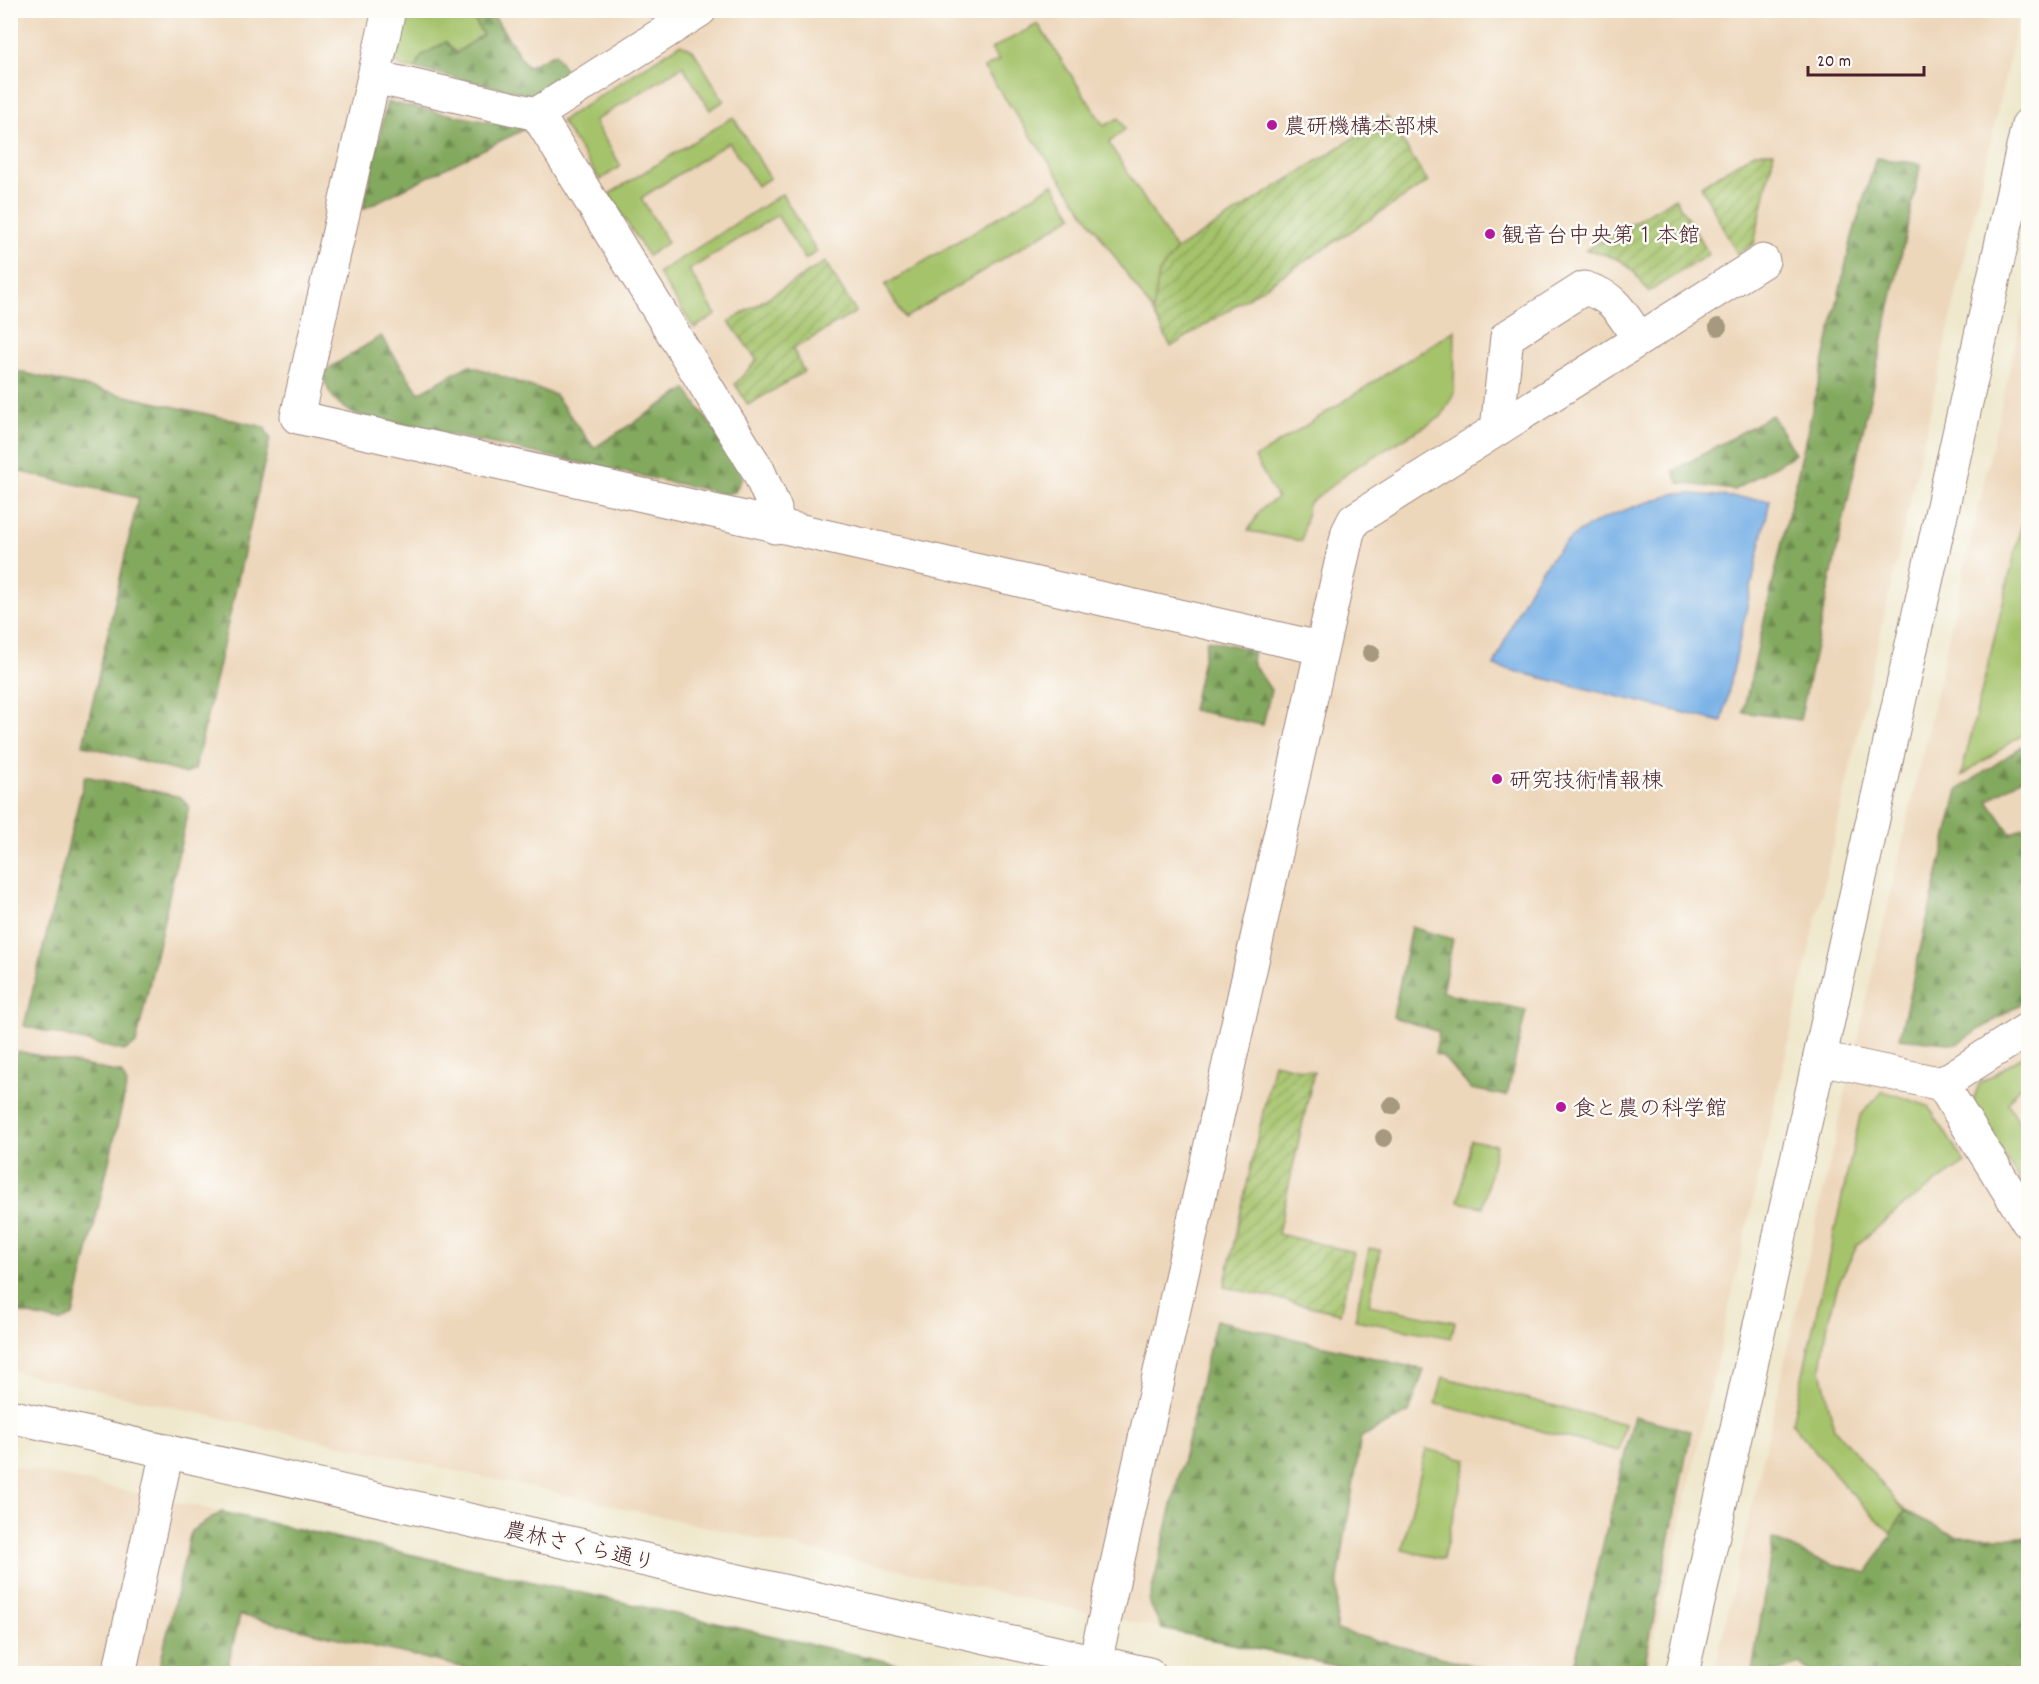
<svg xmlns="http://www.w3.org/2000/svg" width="2039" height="1684" font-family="Dekko,'Klee One',sans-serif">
  <defs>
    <pattern id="forest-firs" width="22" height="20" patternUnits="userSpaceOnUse" patternTransform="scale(1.5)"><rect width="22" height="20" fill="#83a95e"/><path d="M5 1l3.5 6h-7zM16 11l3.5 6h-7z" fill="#6d894e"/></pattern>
    <pattern id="garden-furrows" width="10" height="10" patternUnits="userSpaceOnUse" patternTransform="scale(1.5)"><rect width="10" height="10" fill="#a4c36a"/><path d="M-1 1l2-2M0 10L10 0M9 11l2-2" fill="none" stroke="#889e57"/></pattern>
  </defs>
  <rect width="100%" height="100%" fill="#fdfcf7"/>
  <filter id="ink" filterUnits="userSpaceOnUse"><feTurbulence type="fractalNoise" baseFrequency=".0167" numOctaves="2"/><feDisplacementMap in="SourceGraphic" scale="12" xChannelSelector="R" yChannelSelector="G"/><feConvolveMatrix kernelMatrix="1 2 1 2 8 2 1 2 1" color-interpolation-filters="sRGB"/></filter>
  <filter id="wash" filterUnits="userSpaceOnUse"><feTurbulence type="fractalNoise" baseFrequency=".008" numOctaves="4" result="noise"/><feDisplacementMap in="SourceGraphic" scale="24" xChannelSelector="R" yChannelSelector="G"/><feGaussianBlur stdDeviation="1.35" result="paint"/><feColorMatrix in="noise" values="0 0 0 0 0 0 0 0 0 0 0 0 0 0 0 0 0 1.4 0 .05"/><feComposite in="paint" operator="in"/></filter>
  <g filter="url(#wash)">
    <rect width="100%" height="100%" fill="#efe8cd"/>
    <g fill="#edd7bb">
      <path d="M 11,11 L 2020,11 L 1647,1673 L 1358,1673 L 11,1371 Z"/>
      <path d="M 2028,287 L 2028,1673 L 1714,1673 Z"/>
      <path d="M 10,1465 L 222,1512 L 939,1673 L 11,1673 Z"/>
    </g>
    <g fill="#a4c36a" stroke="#77714a" stroke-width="1.5">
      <path d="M 404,11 L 469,11 L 483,34 L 456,53 L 446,42 L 421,56 L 416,69 L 401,67 L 393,60 Z"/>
      <path d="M 1038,24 L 1104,126 L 1119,118 L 1125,129 L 1109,143 L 1176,250 L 1159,273 L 1153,312 L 984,68 L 999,60 L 991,49 Z"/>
      <path d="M 680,44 L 693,50 L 724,101 L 710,110 L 683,66 L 594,121 L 621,166 L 600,180 L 561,121 Z"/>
      <path d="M 733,117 L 770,178 L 757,186 L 729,142 L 641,198 L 668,242 L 648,256 L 609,194 Z"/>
      <path d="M 1053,184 L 1073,216 L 905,318 L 885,285 Z"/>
      <path d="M 782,194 L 817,252 L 805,259 L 777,215 L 689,270 L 716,315 L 694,328 L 658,273 Z"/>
      <path d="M 1455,330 L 1454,393 L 1441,417 L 1354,468 L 1308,504 L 1302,541 L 1248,531 L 1261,509 L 1277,498 L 1255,458 Z"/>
      <path d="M 2028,499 L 2028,731 L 1961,776 Z"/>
      <path d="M 2028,1052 L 2028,1082 L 2017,1089 L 2008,1103 L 2028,1137 L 2028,1194 L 1972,1105 L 1979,1084 Z"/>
      <path d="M 1883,1091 L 1928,1106 L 1965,1163 L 1908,1202 L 1858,1244 L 1838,1285 L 1828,1322 L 1821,1369 L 1834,1428 L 1905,1511 L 1891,1533 L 1847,1489 L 1792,1423 L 1860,1116 Z"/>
      <path d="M 1471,1140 L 1496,1145 L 1483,1207 L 1458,1202 Z"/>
      <path d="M 1369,1248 L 1380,1250 L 1369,1305 L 1455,1322 L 1451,1338 L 1355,1320 Z"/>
      <path d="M 1443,1377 L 1625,1424 L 1619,1451 L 1436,1404 Z"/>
      <path d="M 1426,1449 L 1467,1459 L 1443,1559 L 1402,1550 Z"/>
    </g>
    <g fill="url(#forest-firs)" stroke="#666444" stroke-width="1.5">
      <path d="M 490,10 L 527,67 L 555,53 L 567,73 L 533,95 L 416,69 L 421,56 L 446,42 L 456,53 L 483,35 L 469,11 Z"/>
      <path d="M 387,102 L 525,129 L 363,209 Z"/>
      <path d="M 1876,158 L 1921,164 L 1800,720 L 1743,712 L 1852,237 Z"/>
      <path d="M 381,336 L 419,393 L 469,365 L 555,395 L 594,448 L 686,389 L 729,452 L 742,477 L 735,492 L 725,494 L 354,414 C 336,403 326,394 323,372 Z"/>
      <path d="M 11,370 L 264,427 L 270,438 L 195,769 L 186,774 L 83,745 L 138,498 L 11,470 Z"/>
      <path d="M 1772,415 L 1795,454 L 1734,490 L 1679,483 L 1673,471 Z"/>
      <path d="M 1207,640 L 1254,650 L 1252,662 L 1271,690 L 1263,725 L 1192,710 Z"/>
      <path d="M 2028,742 L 2028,774 L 1988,801 L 2011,834 L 2023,827 L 2028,836 L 2028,999 L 1957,1044 L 1899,1038 L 1958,790 Z"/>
      <path d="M 85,776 L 181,797 L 189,807 L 136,1044 L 124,1051 L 24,1026 Z"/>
      <path d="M 1411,927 L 1453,939 L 1442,992 L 1526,1010 L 1507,1096 L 1471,1089 L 1442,1056 L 1435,1054 L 1439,1032 L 1393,1017 Z"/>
      <path d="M 17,1051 L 121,1073 L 127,1084 L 73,1316 L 60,1322 L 11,1311 L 10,1078 Z"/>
      <path d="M 1216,1320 L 1424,1370 L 1409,1413 L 1361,1437 L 1338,1580 L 1336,1630 L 1503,1673 L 1370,1673 L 1162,1629 L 1149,1602 Z"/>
      <path d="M 1634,1416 L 1691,1431 L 1643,1673 L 1572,1673 Z"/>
      <path d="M 1905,1511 L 1958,1537 L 2028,1537 L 2028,1673 L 1812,1674 L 1799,1664 L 1774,1673 L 1752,1673 L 1773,1539 L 1817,1560 L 1868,1573 Z"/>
      <path d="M 222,1512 L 939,1673 L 487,1673 L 240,1615 L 226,1673 L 158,1673 L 191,1531 Z"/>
    </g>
    <g fill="url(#garden-furrows)" stroke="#77714a" stroke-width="1.5">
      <path d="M 1387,117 L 1428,182 L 1171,347 L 1153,312 L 1159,273 L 1176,250 Z"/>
      <path d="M 1755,152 L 1774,152 L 1754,244 L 1737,254 L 1701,186 Z"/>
      <path d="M 1675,198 L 1709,254 L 1648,292 C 1629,261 1620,257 1586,250 Z"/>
      <path d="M 825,262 L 856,312 L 793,349 L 804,372 L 748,405 L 735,384 L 757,360 L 729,322 Z"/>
      <path d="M 1274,1063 L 1314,1072 L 1278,1234 L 1354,1252 L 1340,1313 L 1224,1287 Z"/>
    </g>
    <path fill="#75afe6" stroke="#606788" stroke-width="1.5" d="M 1677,493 L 1770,500 L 1722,722 L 1494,666 C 1514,618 1535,563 1579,532 C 1608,513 1644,504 1677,493 Z"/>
  </g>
  <g filter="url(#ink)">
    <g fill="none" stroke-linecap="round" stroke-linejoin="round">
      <g stroke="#9c847c" stroke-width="35">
        <g id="minor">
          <path d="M 389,10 L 297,417 L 1320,648"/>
          <path d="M 374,77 L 537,114 L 758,470 L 775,509 L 775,527"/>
          <path d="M 537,114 L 700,10"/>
          <path d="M 1497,429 L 1507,337 L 1584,288 C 1616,297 1621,313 1639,339"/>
          <path d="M 1820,1058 L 1942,1084 L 2028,1029"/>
          <path d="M 1942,1084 L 2028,1222"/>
          <path d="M 10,1416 L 1149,1674"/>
          <path d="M 1095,1662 L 1348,532 L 1354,520 L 1763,261"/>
          <path d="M 119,1674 L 167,1451"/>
          <path d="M 1682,1674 L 2028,125"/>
        </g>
      </g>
      <use href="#minor" stroke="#fff" stroke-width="33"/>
    </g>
    <g fill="#a69980">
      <circle cx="1718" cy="327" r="9"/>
      <circle cx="1371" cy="653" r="9"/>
      <circle cx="1392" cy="1106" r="9"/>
      <circle cx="1384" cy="1138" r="9"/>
    </g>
  </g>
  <g fill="#b5179e" stroke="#fdfcf7" stroke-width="2">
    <circle cx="1272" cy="125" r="6"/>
    <circle cx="1490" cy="234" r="6"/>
    <circle cx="1497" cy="779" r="6"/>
    <circle cx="1561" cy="1107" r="6"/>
  </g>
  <g text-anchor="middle" stroke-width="5" stroke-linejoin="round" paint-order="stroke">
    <g font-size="22" fill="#4a1f2b" stroke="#fdfcf7" text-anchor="start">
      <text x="1284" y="133">農研機構本部棟</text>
      <text x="1502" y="242">観音台中央第１本館</text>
      <text x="1509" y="787">研究技術情報棟</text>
      <text x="1573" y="1115">食と農の科学館</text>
    </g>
    <g font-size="22" fill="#4a1f2b" stroke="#fdfcf7">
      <text transform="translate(580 1545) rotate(13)" y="8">農林さくら通り</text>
    </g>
  </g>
  <rect width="2039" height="1684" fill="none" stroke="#fdfcf7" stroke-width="36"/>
  <path d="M1808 66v9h116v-9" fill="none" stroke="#4a1f2b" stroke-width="3"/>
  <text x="1817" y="66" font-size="18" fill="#4a1f2b" stroke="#fdfcf7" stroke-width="4.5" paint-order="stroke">20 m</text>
</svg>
